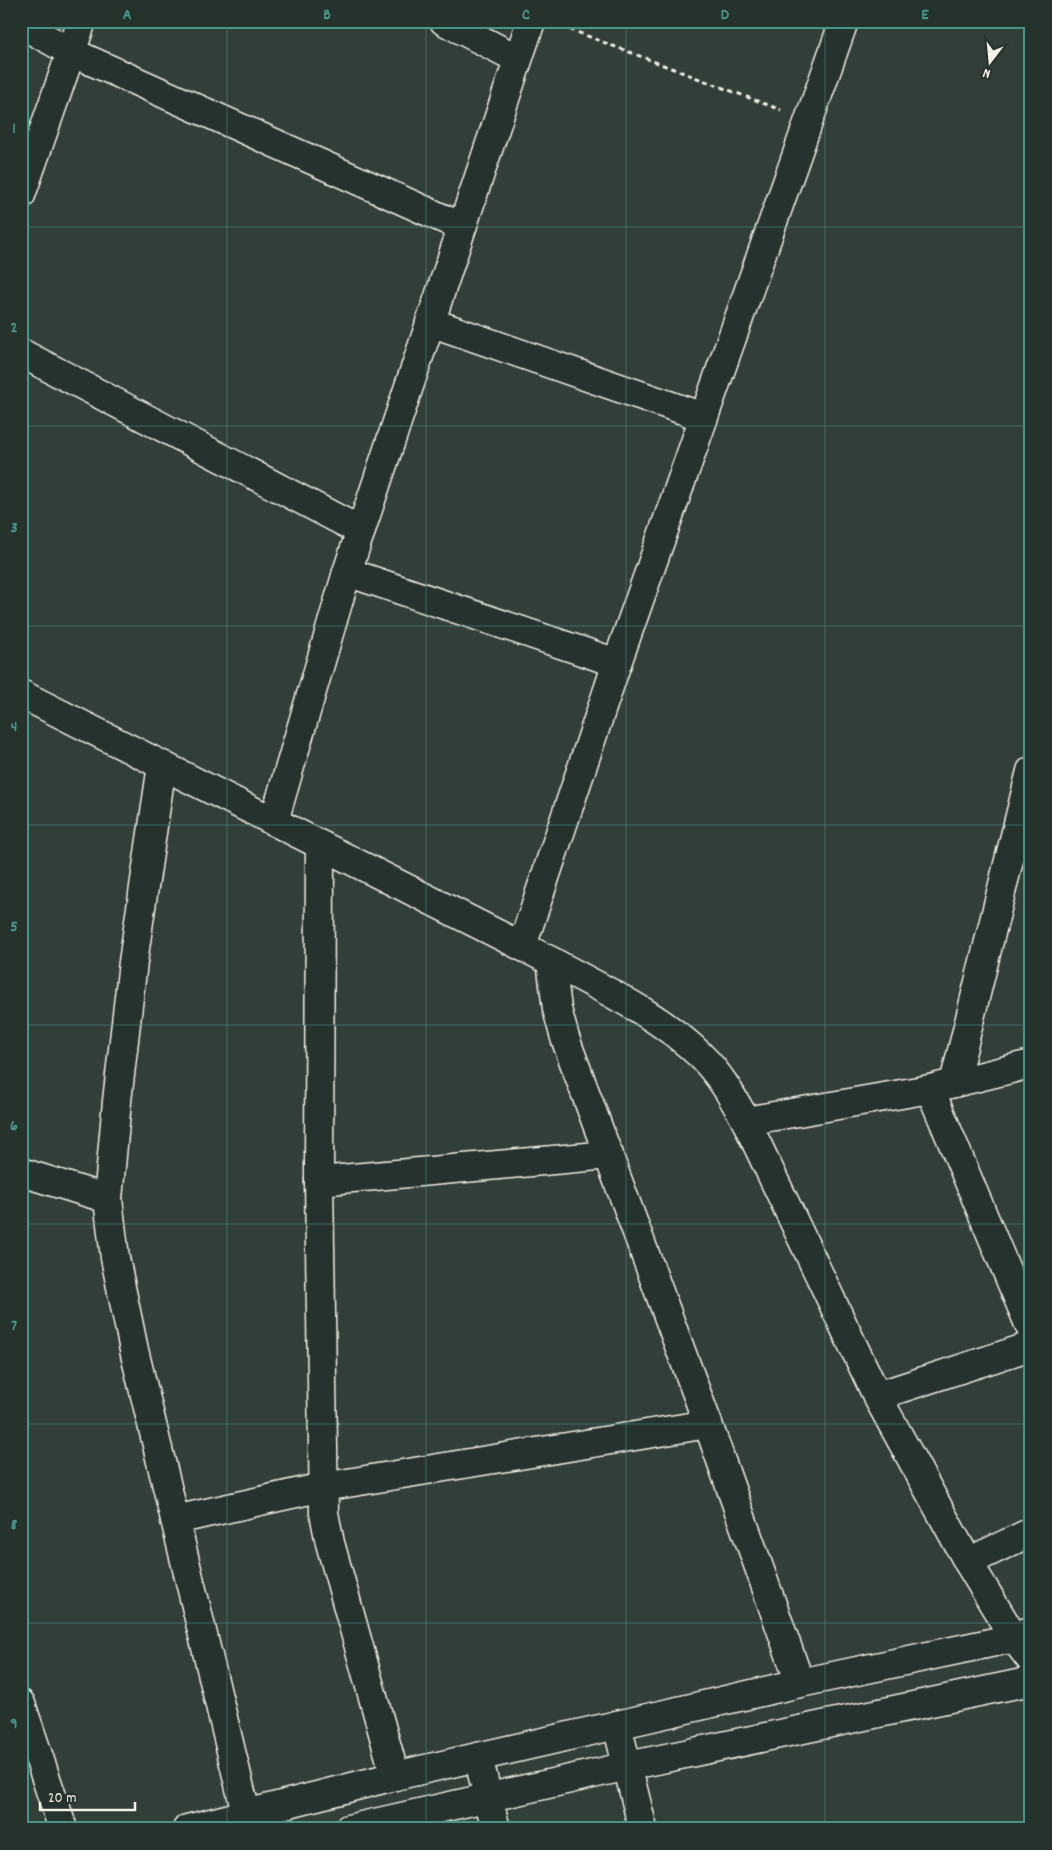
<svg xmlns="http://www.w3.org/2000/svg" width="1052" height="1850" font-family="Dekko,sans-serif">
  <rect width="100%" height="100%" fill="#323e38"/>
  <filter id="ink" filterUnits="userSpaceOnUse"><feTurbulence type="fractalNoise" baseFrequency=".02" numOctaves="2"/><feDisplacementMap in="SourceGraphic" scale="10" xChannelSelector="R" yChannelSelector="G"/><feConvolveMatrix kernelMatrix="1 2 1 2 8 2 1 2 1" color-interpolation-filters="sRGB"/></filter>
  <g filter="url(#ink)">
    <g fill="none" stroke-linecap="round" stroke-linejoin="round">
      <g stroke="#f4f1e8" stroke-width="31">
        <g id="minor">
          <path d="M 444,21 L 518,59"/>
          <path d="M 21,24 L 71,52 L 462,227"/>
          <path d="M 21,195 L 82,21"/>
          <path d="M 430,322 L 703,417"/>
          <path d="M 21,353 L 361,531"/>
          <path d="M 347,572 L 617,663"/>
          <path d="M 21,694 L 551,961 C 602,989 658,1014 700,1055 C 720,1074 733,1098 746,1121 L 877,1396 L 968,1562 L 1014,1638 L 1031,1660"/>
          <path d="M 162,765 L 133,962 L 117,1101 L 108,1199 L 115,1258 L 134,1350 L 246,1813"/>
          <path d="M 274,821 L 347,572 L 531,21"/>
          <path d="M 320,846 L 319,1181 L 324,1513 L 330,1543 L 395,1776"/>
          <path d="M 522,946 L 617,663 L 844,21"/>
          <path d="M 551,961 L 557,1009 L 565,1038 L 708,1424 L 800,1683"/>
          <path d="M 954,1083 L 1031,771"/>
          <path d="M 930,1089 L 1031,1329"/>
          <path d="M 746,1121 L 930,1089 L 1031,1064"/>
          <path d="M 21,1172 L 108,1199"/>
          <path d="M 319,1181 L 609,1155"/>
          <path d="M 877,1396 L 1031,1346"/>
          <path d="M 175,1520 L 323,1487 L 708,1424"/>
          <path d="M 968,1562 L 1031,1532"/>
          <path d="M 21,1704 L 63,1829"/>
          <path d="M 617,1725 L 643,1829"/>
          <path d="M 478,1757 L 496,1829"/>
          <path d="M 187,1829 L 395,1776 L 617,1725 L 800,1683 L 1014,1638 L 1029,1631"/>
          <path d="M 348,1829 L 628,1766 L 1031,1681"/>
        </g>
      </g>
      <path stroke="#f4f1e8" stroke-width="3" stroke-dasharray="5 4" stroke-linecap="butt" d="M 561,26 L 781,110"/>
      <use href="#minor" stroke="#26332d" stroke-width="28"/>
    </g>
  </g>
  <path fill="none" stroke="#48958c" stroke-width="1" stroke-opacity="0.55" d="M 227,21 L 227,1829M 426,21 L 426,1829M 626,21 L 626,1829M 825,21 L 825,1829M 21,227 L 1031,227M 21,426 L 1031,426M 21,626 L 1031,626M 21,825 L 1031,825M 21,1025 L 1031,1025M 21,1224 L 1031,1224M 21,1424 L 1031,1424M 21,1623 L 1031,1623"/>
  <rect width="1052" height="1850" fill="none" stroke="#26332d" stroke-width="55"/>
  <g transform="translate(990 62) rotate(196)" stroke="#26332d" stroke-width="4" paint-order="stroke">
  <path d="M0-4L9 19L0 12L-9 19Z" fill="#f4f1e8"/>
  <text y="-8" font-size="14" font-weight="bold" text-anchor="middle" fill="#f4f1e8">N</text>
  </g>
  <path d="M40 1802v8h95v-8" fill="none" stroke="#f4f1e8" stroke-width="2.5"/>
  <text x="48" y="1802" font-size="15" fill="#f4f1e8" stroke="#26332d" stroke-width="4" paint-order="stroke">20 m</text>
  <rect x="28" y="28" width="996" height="1794" fill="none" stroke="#48958c" stroke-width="2"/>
  <g font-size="16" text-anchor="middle" font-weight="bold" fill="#48958c">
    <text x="127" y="19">A</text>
    <text x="327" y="19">B</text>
    <text x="526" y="19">C</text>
    <text x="725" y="19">D</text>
    <text x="925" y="19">E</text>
    <text x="14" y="133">1</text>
    <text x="14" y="332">2</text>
    <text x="14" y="532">3</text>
    <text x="14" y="731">4</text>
    <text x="14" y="931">5</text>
    <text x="14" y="1130">6</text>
    <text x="14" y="1330">7</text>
    <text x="14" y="1529">8</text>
    <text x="14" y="1728">9</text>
  </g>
</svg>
